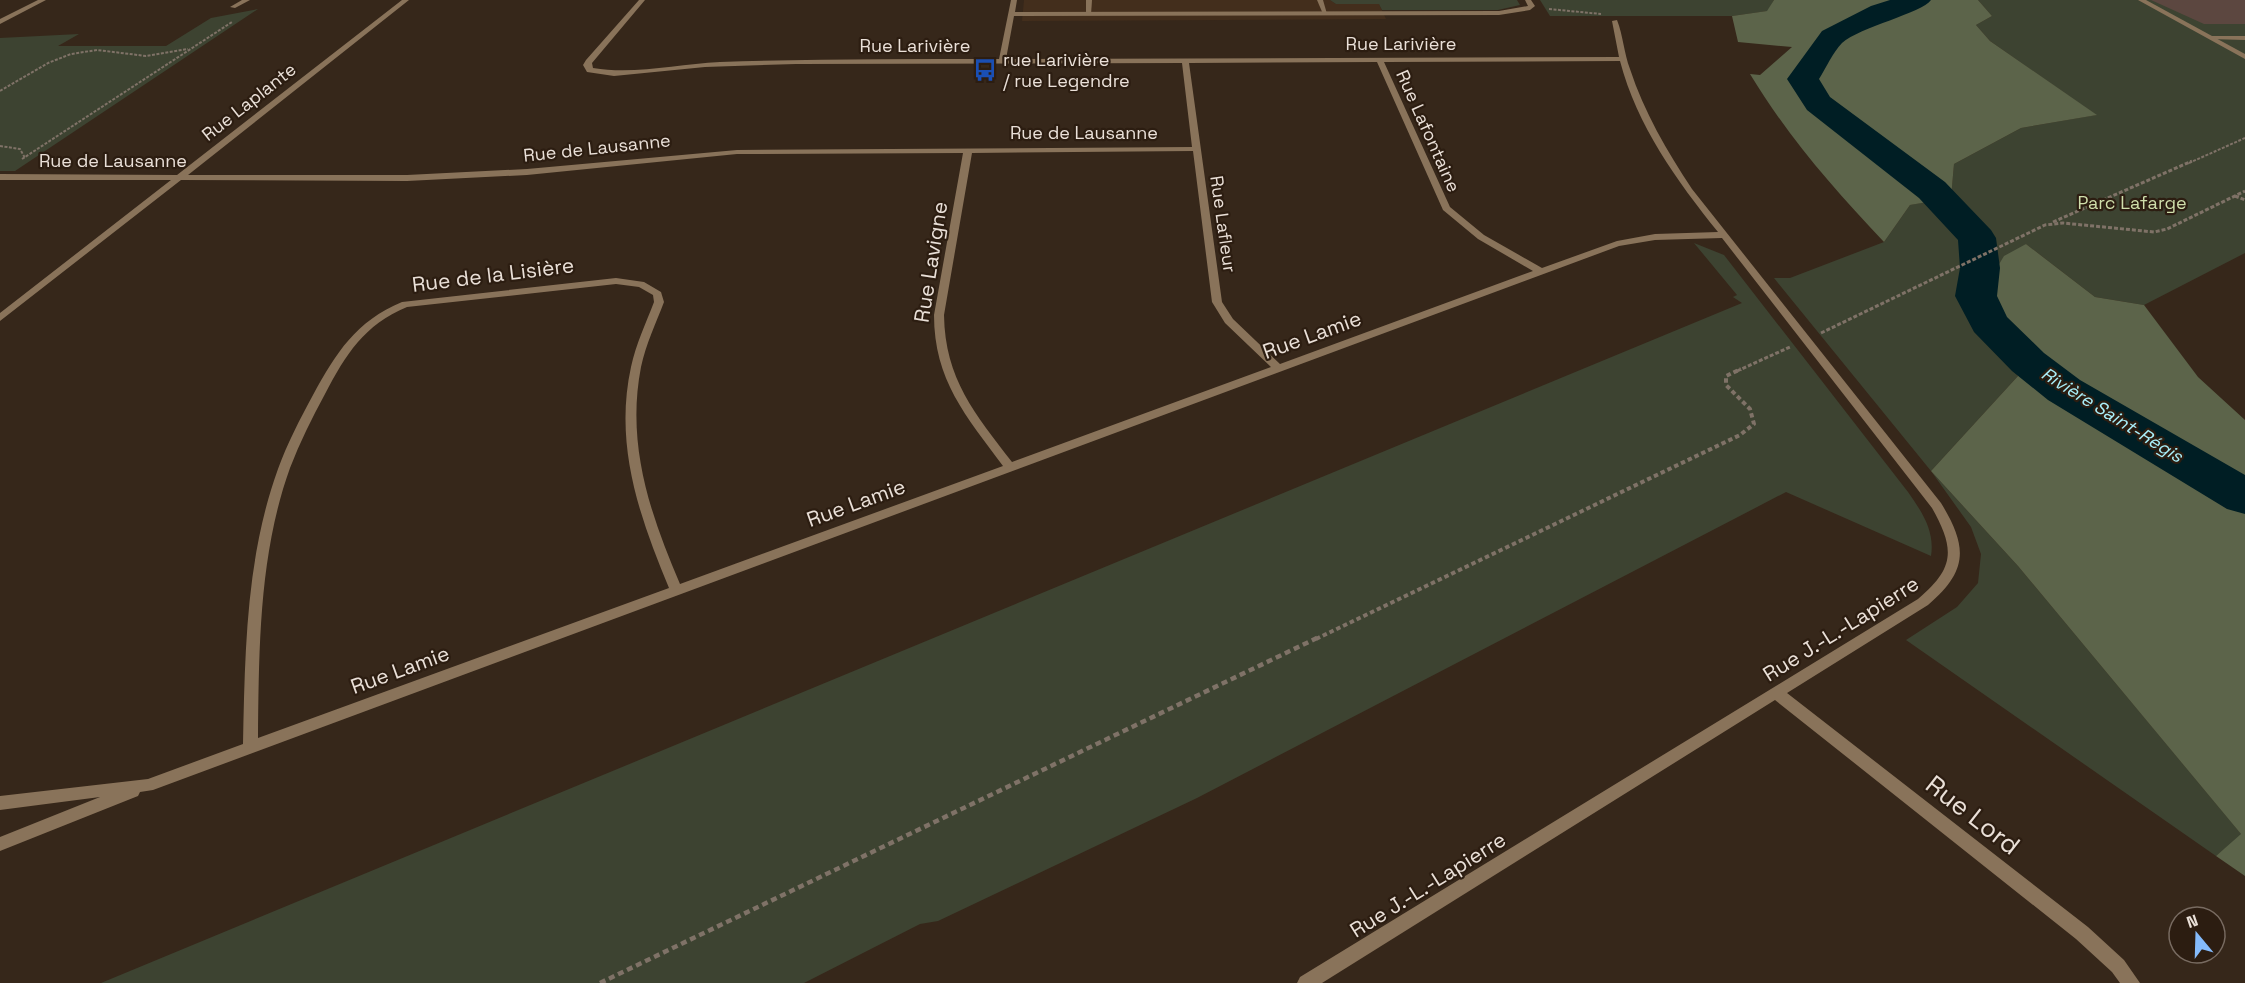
<svg xmlns="http://www.w3.org/2000/svg" width="2245" height="983" font-family="'Space Grotesk',sans-serif">
  <rect width="100%" height="100%" fill="#36271a"/>
  <path fill="#432e1c" d="M 1024,0 L 1330,0 L 1336,4 L 1379,4 L 1386,19 L 1022,21 Z"/>
  <g fill="#3d4331">
    <path d="M 1330,0 L 1517,0 L 1520,5 L 1498,10 L 1382,10 L 1379,4 L 1336,4 Z"/>
    <path d="M 1540,0 L 1774,0 L 1768,11 L 1732,16 L 1550,16 Z"/>
    <path d="M 1978,0 L 2245,0 L 2245,253 L 2144,305 L 2095,297 L 2026,244 L 1969,314 L 2018,376 L 1931,471 L 2018,566 L 2242,835 L 2216,856 L 1906,640 L 1957,607 L 1978,583 L 1981,554 L 1971,527 L 1931,471 L 1774,278 L 1790,278 L 1884,242 L 1910,205 L 1951,197 L 1954,164 L 2021,128 L 2096,115 L 1990,41 L 1976,25 L 1992,16 Z"/>
    <path d="M 258,9 L 15,171 L 0,171 L 0,38 L 79,34 L 58,46 L 166,46 L 211,18 Z"/>
    <path d="M 1694,243 L 1724,255 L 1908,492 C 1922,512 1935,531 1931,556 L 1786,492 L 1197,798 L 938,921 L 920,924 L 804,983 L 101,983 L 1742,303 L 1733,297 L 1737,295 Z"/>
  </g>
  <g fill="#5c644a">
    <path d="M 1774,0 L 1978,0 L 1992,16 L 1976,25 L 1990,41 L 2097,115 L 2021,128 L 1954,164 L 1951,198 L 1910,205 L 1884,242 C 1832,187 1789,138 1750,74 L 1760,75 L 1792,47 L 1738,42 L 1732,16 L 1767,11 Z"/>
    <path d="M 2026,244 L 2095,297 L 2144,305 L 2198,377 L 2245,420 L 2245,876 L 2216,856 L 2241,834 L 2018,566 L 1931,471 L 2018,376 L 1969,314 L 2004,256 Z"/>
  </g>
  <g fill="none" stroke-linecap="round" stroke-linejoin="round">
    <path fill="#001e24" fill-rule="evenodd" d="M 1890,0 L 1931,0 C 1922,13 1860,27 1842,43 C 1833,52 1826,68 1819,79 L 1830,97 L 1945,182 L 1991,230 L 1996,238 L 2000,268 L 1997,296 L 2007,317 L 2044,353 L 2080,380 L 2245,475 L 2245,514 L 2227,509 L 2048,400 L 2012,371 L 1974,332 L 1955,296 L 1960,268 L 1958,240 L 1919,198 L 1807,110 L 1787,79 L 1822,31 L 1871,6 Z"/>
  </g>
  <path fill="#5c4740" d="M 2151,0 L 2245,0 L 2245,24 L 2204,24 Z"/>
  <g fill="none" stroke-linecap="round" stroke-linejoin="round">
    <g stroke="#7f7267" stroke-width="2" stroke-dasharray="3 1.5" stroke-linecap="butt">
      <path d="M 1549,9 L 1601,14"/>
      <path d="M 0,91 L 48,63 L 71,54 L 97,50 L 146,56 L 188,49"/>
      <path d="M 0,146 L 20,149 L 25,158"/>
      <path d="M 22,159 L 232,22"/>
      <path d="M 2189,163 L 2245,138"/>
    </g>
    <g stroke="#7f7267" stroke-width="3" stroke-dasharray="4 2" stroke-linecap="butt">
      <path d="M 2235,196 L 2245,200"/>
      <path d="M 2053,222 L 2192,161"/>
      <path d="M 1821,333 L 2045,225 L 2063,223 L 2154,232 L 2167,229 L 2245,191"/>
      <path d="M 1737,371 L 1790,347"/>
    </g>
    <path stroke="#7f7267" stroke-width="4" stroke-dasharray="4.5 3" stroke-linecap="butt" d="M 1316,639 L 1740,435 L 1754,424 L 1750,409 L 1726,385 L 1726,376 L 1741,369"/>
    <path stroke="#7f7267" stroke-width="4.5" stroke-dasharray="6 4" stroke-linecap="butt" d="M 600,983 L 1319,637"/>
    <g fill="#89735a" fill-rule="evenodd">
      <path d="M 1086,0 L 1092,0 L 1091,15 L 1086,14 Z"/>
      <path d="M 1317,0 L 1323,0 L 1327,14 L 1323,14 Z"/>
      <path d="M 2211,36 L 2245,36 L 2245,40 L 2209,39 L 2209,37 Z"/>
    </g>
    <g fill="#89735a" fill-rule="evenodd">
      <path d="M 38,0 L 46,0 L 0,24 L 0,19 Z"/>
      <path d="M 242,0 L 250,0 L 235,8 L 230,7 Z"/>
      <path d="M 402,0 L 409,0 L 188,175 L 407,175 L 527,169 L 737,150 L 1192,147 L 1182,63 L 796,64 L 705,67 L 614,76 L 587,72 L 583,65 L 586,60 L 639,0 L 645,0 L 592,63 L 593,68 C 634,75 678,64 720,62 C 813,59 906,59 999,59 L 1011,0 L 1017,0 L 1015,12 L 1499,11 L 1528,6 L 1525,0 L 1531,0 L 1535,6 L 1530,10 L 1499,15 L 1014,16 L 1006,59 L 1619,57 L 1612,21 L 1617,20 C 1623,35 1624,53 1630,69 C 1644,112 1667,151 1692,189 L 1941,503 C 1968,547 1968,571 1928,605 L 1787,693 L 2088,927 L 2124,960 L 2140,983 L 2120,983 L 2112,972 L 2076,939 L 1775,700 L 1322,983 L 1297,983 L 1300,977 L 1918,599 C 1955,568 1955,549 1932,508 L 1722,238 L 1655,240 L 1619,246 L 153,790 L 140,792 L 138,796 L 0,851 L 0,837 L 100,797 L 0,810 L 0,796 L 148,779 L 243,744 C 245,652 246,557 278,469 C 287,444 300,419 313,395 C 336,353 356,321 402,302 L 616,278 L 644,282 L 661,292 L 664,302 C 656,323 646,344 641,367 C 626,444 650,514 680,584 L 1003,466 C 966,416 934,380 934,315 L 963,153 L 737,154 L 527,175 L 407,181 L 181,180 L 0,321 L 0,313 L 171,180 L 0,180 L 0,174 L 177,175 ZM 1620,61 C 1637,126 1677,181 1718,232 L 1655,234 L 1617,241 L 1542,268 L 1484,235 L 1450,207 L 1384,62 ZM 1377,62 L 1443,210 L 1478,239 L 1533,271 L 1280,364 L 1233,319 L 1222,302 L 1189,63 ZM 1193,151 L 1212,302 L 1225,323 L 1271,367 L 1012,462 C 975,414 945,379 944,315 L 972,153 ZM 616,284 L 639,287 L 653,295 L 654,302 C 646,323 636,344 631,367 C 614,445 639,516 669,588 L 258,738 C 259,648 259,554 290,468 C 300,442 312,418 325,394 C 346,354 364,325 407,307 Z"/>
      <path d="M 2138,0 L 2146,0 L 2245,54 L 2245,59 Z"/>
    </g>
  </g>
  <defs>
    <g id="bus-bare" transform="scale(1.8)"><path d="M-5-6H5V4H4V6H2V4H-2V6H-4V4H-5ZM-3.5-4V0h7V-4ZM-3.5 1.2v1.5H-2V1.2ZM2 1.2v1.5H3.5V1.2Z" fill="#1a4fb4" stroke="#2c1d11" stroke-width="2.5" paint-order="stroke"/></g>
  </defs>
  <g fill-rule="evenodd">
    <use href="#bus-bare" x="985" y="70"/>
  </g>
  <g text-anchor="middle" stroke-width="4.5" stroke-linejoin="round" paint-order="stroke">
    <g font-size="18" fill="#eae0d8" stroke="#2c1d11">
      <text x="1401" y="50">Rue Larivière</text>
      <text x="915" y="52">Rue Larivière</text>
      <text transform="translate(249 102) rotate(-38)" y="6">Rue Laplante</text>
      <text transform="translate(1428 131) rotate(66)" y="6">Rue Lafontaine</text>
      <text x="1084" y="139">Rue de Lausanne</text>
      <text transform="translate(597 148) rotate(-6)" y="6">Rue de Lausanne</text>
      <text x="113" y="167">Rue de Lausanne</text>
      <text transform="translate(1223 224) rotate(82)" y="6">Rue Lafleur</text>
    </g>
    <g font-size="18" fill="#eae0d8" stroke="#2c1d11" text-anchor="start">
      <text x="1003" y="66">rue Larivière<tspan x="1003" dy="21">/ rue Legendre</tspan></text>
    </g>
    <g font-size="18" fill="#cfdeab" stroke="#2c1d11">
      <text x="2132" y="209">Parc Lafarge</text>
    </g>
    <g font-size="18" font-style="italic" fill="#a9effa" stroke="#2c1d11">
      <text transform="translate(2112 415) rotate(32)" y="6">Rivière Saint-Régis</text>
    </g>
    <g font-size="21" fill="#eae0d8" stroke="#2c1d11">
      <text transform="translate(931 262) rotate(-81)" y="7">Rue Lavigne</text>
      <text transform="translate(493 275) rotate(-7)" y="7">Rue de la Lisière</text>
      <text transform="translate(1312 335) rotate(-20)" y="7">Rue Lamie</text>
      <text transform="translate(856 503) rotate(-20)" y="7">Rue Lamie</text>
      <text transform="translate(1841 629) rotate(-32)" y="7">Rue J.-L.-Lapierre</text>
      <text transform="translate(400 670) rotate(-20)" y="7">Rue Lamie</text>
      <text transform="translate(1428 885) rotate(-32)" y="7">Rue J.-L.-Lapierre</text>
    </g>
    <g font-size="26" fill="#eae0d8" stroke="#2c1d11">
      <text transform="translate(1973 815) rotate(38)" y="9">Rue Lord</text>
    </g>
  </g>
  <g transform="translate(2197 935) rotate(341)"><circle r="28" fill="#2c1d11" stroke="#786b61" stroke-width="1.5"/>
  <path d="M0-4.5L10 22L0 15L-10 22Z" fill="#85bbfb"/>
  <text y="-9" font-size="16" font-weight="bold" text-anchor="middle" fill="#eae0d8">N</text>
  </g>
</svg>
